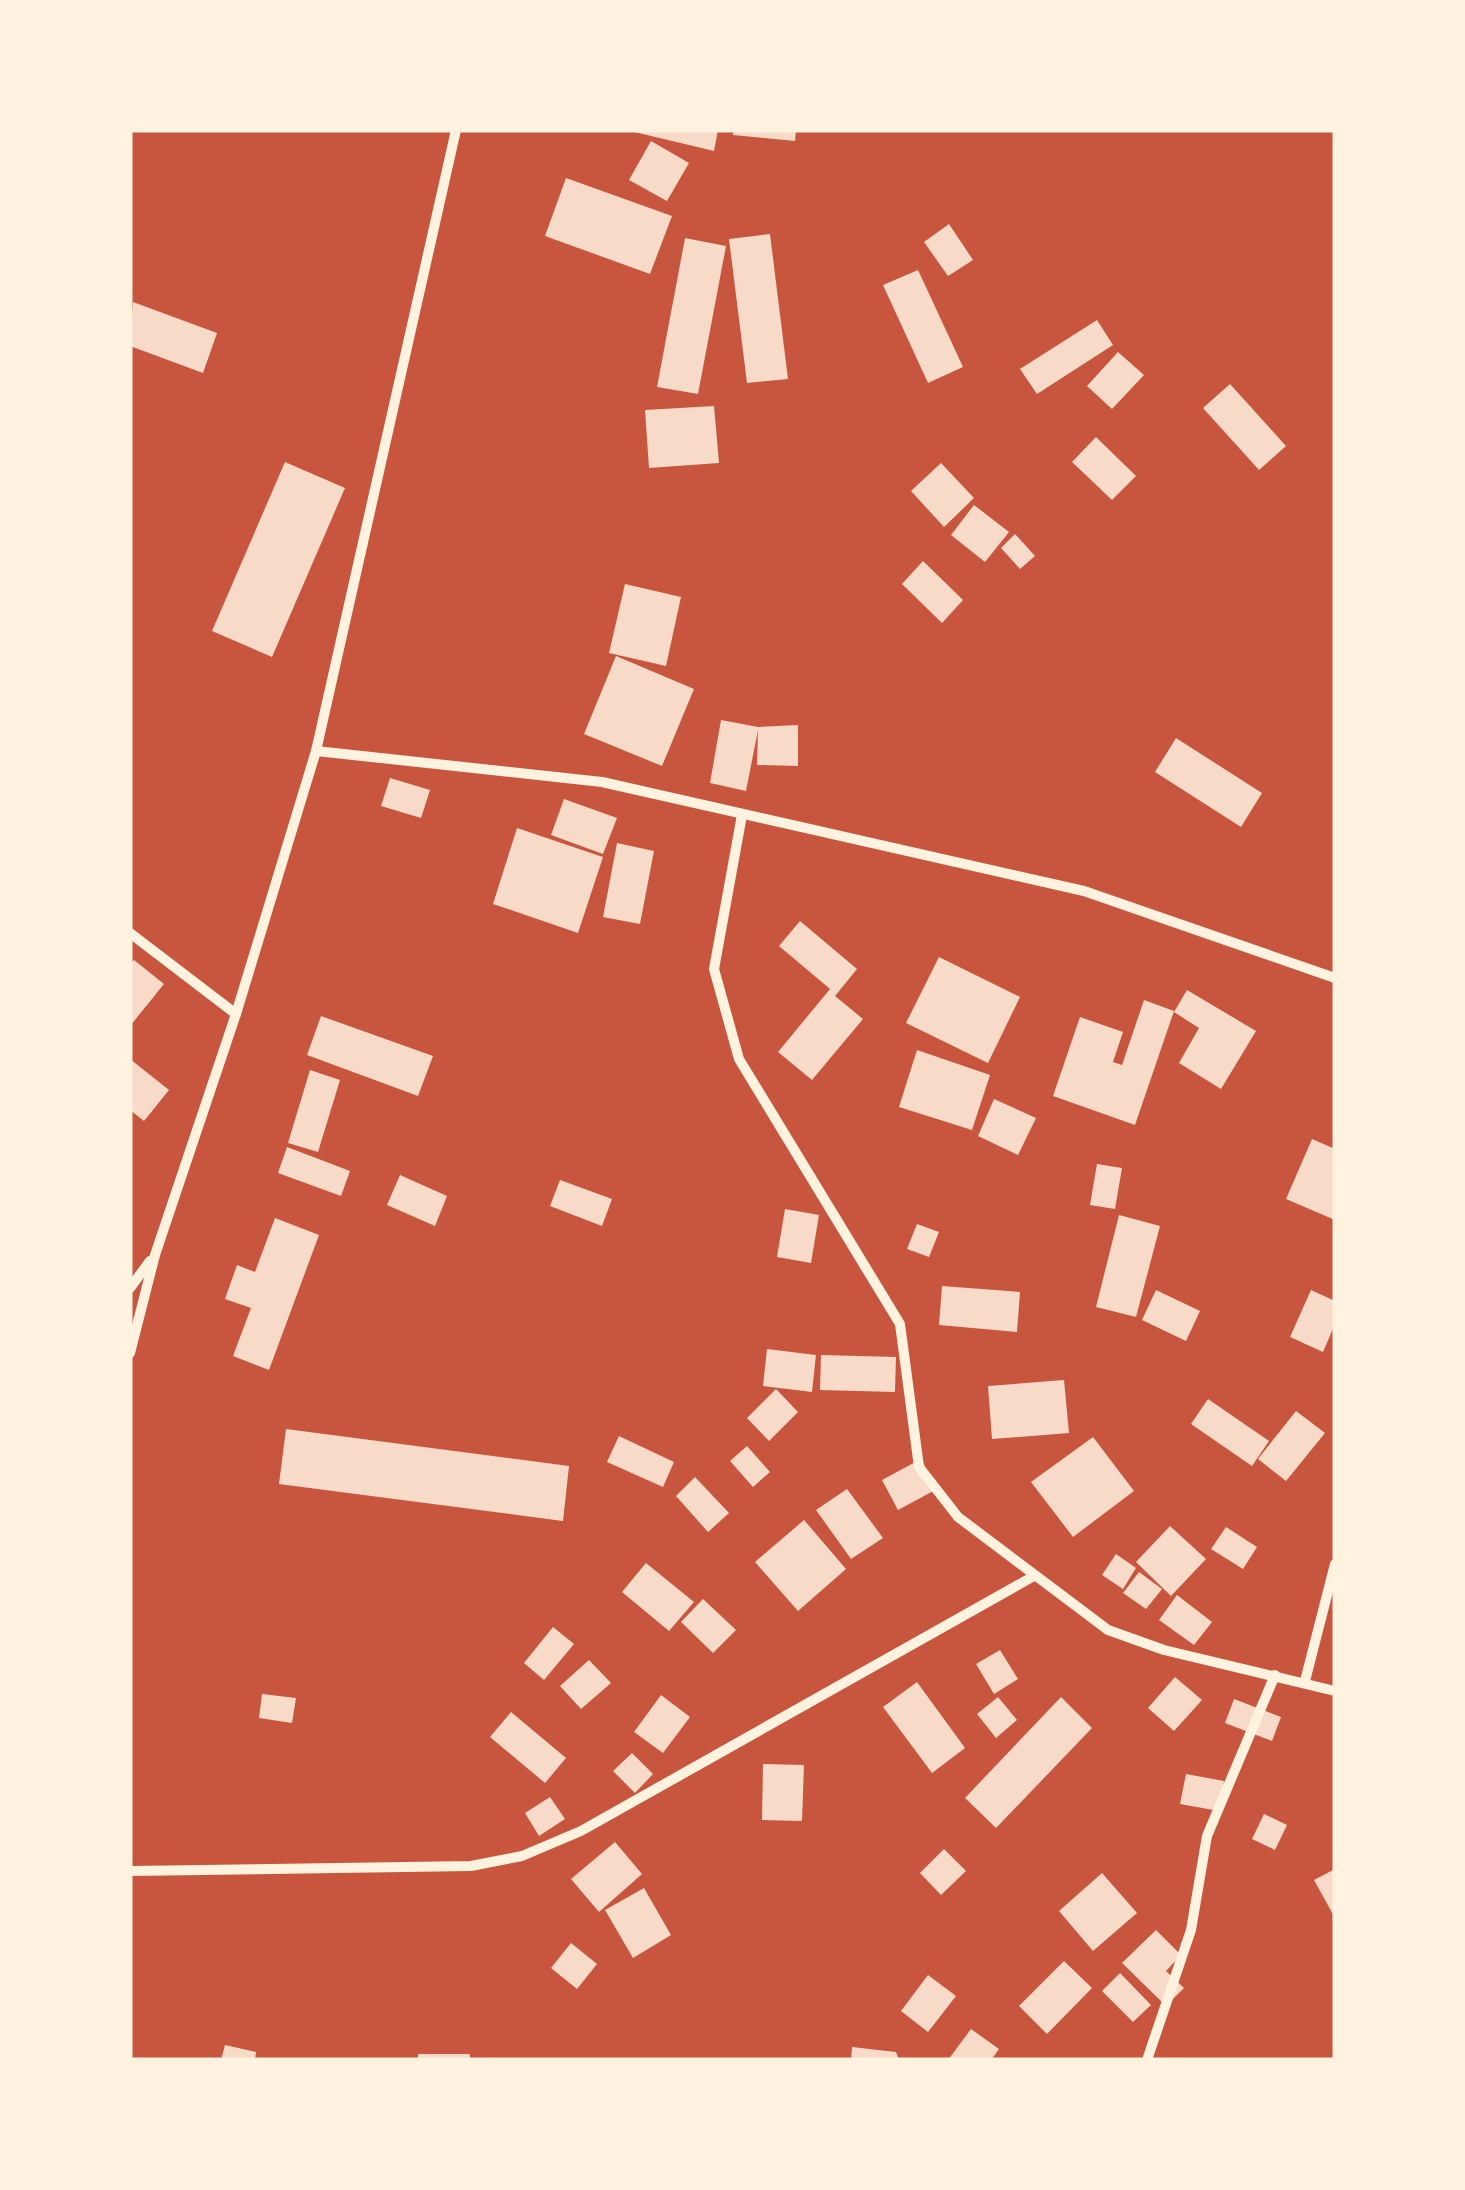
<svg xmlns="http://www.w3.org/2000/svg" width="1465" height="2190" font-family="'DM Sans',sans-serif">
  <rect width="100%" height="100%" fill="#c8553d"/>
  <g fill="#f7dbc8">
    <path d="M 626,130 L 718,130 L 714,151 Z"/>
    <path d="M 733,130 L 796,130 L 795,141 L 733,135 Z"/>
    <path d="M 651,141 L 689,163 L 667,201 L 629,180 Z"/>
    <path d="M 566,178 L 672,216 L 650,274 L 545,236 Z"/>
    <path d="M 949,224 L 973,260 L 948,276 L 924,242 Z"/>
    <path d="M 770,234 L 788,379 L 747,383 L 729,239 Z"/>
    <path d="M 685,238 L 726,246 L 698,394 L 657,387 Z"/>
    <path d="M 918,270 L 963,367 L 928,383 L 883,285 Z"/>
    <path d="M 133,302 L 217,333 L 203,373 L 130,346 Z"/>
    <path d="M 1097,320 L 1113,345 L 1037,394 L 1020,369 Z"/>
    <path d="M 1118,352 L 1144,375 L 1112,409 L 1087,386 Z"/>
    <path d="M 1230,384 L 1286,446 L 1259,470 L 1203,408 Z"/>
    <path d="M 714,406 L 719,463 L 649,468 L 645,410 Z"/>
    <path d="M 1096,437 L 1136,476 L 1112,500 L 1072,462 Z"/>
    <path d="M 285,462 L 345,488 L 272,657 L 212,631 Z"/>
    <path d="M 941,463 L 974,498 L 944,527 L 911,491 Z"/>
    <path d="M 974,505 L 1009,532 L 985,562 L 951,535 Z"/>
    <path d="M 1015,534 L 1035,556 L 1020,569 L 1001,548 Z"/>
    <path d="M 923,561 L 963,600 L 942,623 L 902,584 Z"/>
    <path d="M 625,584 L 681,597 L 666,666 L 609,653 Z"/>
    <path d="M 616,656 L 694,689 L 662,766 L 584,734 Z"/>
    <path d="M 721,720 L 758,727 L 798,725 L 798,766 L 757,765 L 758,730 L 746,791 L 710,783 Z"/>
    <path d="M 1176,738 L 1262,793 L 1241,827 L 1155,772 Z"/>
    <path d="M 390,778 L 430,790 L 421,818 L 381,806 Z"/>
    <path d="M 564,799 L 617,818 L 603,854 L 551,835 Z"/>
    <path d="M 517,828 L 603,857 L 578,933 L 493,904 Z"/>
    <path d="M 617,843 L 654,851 L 640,924 L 603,917 Z"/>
    <path d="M 800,921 L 857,969 L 835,996 L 863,1019 L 812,1080 L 778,1052 L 830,989 L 779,946 Z"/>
    <path d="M 939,957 L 1020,997 L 988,1063 L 906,1023 Z"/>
    <path d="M 134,960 L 164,984 L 130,1026 L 130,964 Z"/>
    <path d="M 1187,990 L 1256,1031 L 1221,1089 L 1179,1063 L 1199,1028 L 1174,1012 Z"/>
    <path d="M 1144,1000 L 1174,1011 L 1135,1125 L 1053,1096 L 1080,1017 L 1123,1032 L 1113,1062 L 1122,1065 Z"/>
    <path d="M 321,1016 L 433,1056 L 418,1096 L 307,1055 Z"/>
    <path d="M 917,1050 L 990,1075 L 972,1130 L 899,1107 Z"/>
    <path d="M 130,1059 L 169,1090 L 144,1121 L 130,1110 Z"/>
    <path d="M 310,1070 L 340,1080 L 318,1152 L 288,1143 Z"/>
    <path d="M 994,1099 L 1036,1118 L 1018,1155 L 978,1136 Z"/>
    <path d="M 1312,1139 L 1335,1149 L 1335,1220 L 1286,1199 Z"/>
    <path d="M 287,1147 L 350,1171 L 341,1196 L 278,1173 Z"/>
    <path d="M 1097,1164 L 1122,1168 L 1115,1209 L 1090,1205 Z"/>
    <path d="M 400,1175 L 447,1196 L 435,1226 L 387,1205 Z"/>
    <path d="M 560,1180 L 612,1199 L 602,1226 L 550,1206 Z"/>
    <path d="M 785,1209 L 819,1215 L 811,1263 L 777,1257 Z"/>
    <path d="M 1119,1215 L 1160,1226 L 1136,1317 L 1096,1307 Z"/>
    <path d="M 275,1218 L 319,1235 L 269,1370 L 233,1356 L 251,1308 L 225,1299 L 237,1265 L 255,1272 Z"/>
    <path d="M 917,1224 L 939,1232 L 929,1257 L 907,1249 Z"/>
    <path d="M 942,1286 L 1020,1292 L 1017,1332 L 939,1325 Z"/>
    <path d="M 1156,1290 L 1200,1311 L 1186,1341 L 1142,1320 Z"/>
    <path d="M 1311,1290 L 1335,1301 L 1335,1324 L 1323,1352 L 1290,1337 Z"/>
    <path d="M 767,1349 L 816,1355 L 812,1392 L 763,1386 Z"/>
    <path d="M 821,1355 L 896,1357 L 895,1392 L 820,1390 Z"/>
    <path d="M 1064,1380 L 1069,1433 L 992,1439 L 988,1386 Z"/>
    <path d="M 776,1389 L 798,1412 L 769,1441 L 747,1418 Z"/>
    <path d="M 1208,1399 L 1269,1441 L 1252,1466 L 1191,1424 Z"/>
    <path d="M 1296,1411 L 1325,1433 L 1286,1481 L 1258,1459 Z"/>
    <path d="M 286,1429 L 569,1466 L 563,1521 L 279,1484 Z"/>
    <path d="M 619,1436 L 674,1462 L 663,1487 L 607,1462 Z"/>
    <path d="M 1093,1437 L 1134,1491 L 1073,1537 L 1031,1482 Z"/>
    <path d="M 747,1446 L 770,1472 L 753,1487 L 730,1461 Z"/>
    <path d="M 921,1459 L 937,1489 L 898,1510 L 882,1480 Z"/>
    <path d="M 695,1477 L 729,1513 L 708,1532 L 676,1496 Z"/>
    <path d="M 847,1489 L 883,1538 L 851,1559 L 816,1510 Z"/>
    <path d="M 804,1520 L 846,1569 L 798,1611 L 755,1562 Z"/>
    <path d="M 1170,1526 L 1206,1559 L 1171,1596 L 1136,1562 Z"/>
    <path d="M 1226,1527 L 1257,1547 L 1243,1569 L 1211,1549 Z"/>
    <path d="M 1116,1554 L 1136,1568 L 1123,1589 L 1102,1575 Z"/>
    <path d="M 646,1563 L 694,1602 L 669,1631 L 622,1592 Z"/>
    <path d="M 1139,1572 L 1162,1589 L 1146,1609 L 1123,1593 Z"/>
    <path d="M 1177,1595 L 1212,1622 L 1194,1645 L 1159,1620 Z"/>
    <path d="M 703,1599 L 736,1630 L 713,1653 L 681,1622 Z"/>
    <path d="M 553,1627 L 574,1644 L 544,1680 L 524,1663 Z"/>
    <path d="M 1000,1650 L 1018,1679 L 994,1694 L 976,1664 Z"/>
    <path d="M 589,1660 L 611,1683 L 581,1709 L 560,1686 Z"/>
    <path d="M 1175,1677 L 1202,1700 L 1174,1731 L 1148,1708 Z"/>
    <path d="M 917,1682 L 965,1748 L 932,1773 L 883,1707 Z"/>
    <path d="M 262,1694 L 296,1698 L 292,1723 L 259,1718 Z"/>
    <path d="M 661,1695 L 690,1717 L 663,1753 L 634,1732 Z"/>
    <path d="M 998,1697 L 1017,1720 L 996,1738 L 977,1714 Z"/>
    <path d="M 1061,1697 L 1092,1728 L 996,1828 L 965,1798 Z"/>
    <path d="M 1234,1699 L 1281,1717 L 1272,1741 L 1225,1723 Z"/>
    <path d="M 511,1712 L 566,1758 L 545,1783 L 490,1737 Z"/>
    <path d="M 632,1753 L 653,1774 L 635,1793 L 613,1771 Z"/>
    <path d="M 763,1764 L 804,1765 L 802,1821 L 762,1820 Z"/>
    <path d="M 1186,1774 L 1224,1781 L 1219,1811 L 1180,1804 Z"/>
    <path d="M 550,1797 L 565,1819 L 539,1836 L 525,1813 Z"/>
    <path d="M 1264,1814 L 1287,1825 L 1275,1850 L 1252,1839 Z"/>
    <path d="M 615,1842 L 642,1874 L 599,1912 L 571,1879 Z"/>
    <path d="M 944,1849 L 966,1871 L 941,1895 L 920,1873 Z"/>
    <path d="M 1335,1869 L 1335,1918 L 1314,1880 Z"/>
    <path d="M 1102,1873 L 1137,1913 L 1093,1951 L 1059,1911 Z"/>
    <path d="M 644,1888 L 671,1935 L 633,1958 L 605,1910 Z"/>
    <path d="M 1156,1930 L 1181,1955 L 1166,1971 L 1184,1988 L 1166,2006 L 1122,1963 Z"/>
    <path d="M 571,1943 L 597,1964 L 577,1989 L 551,1968 Z"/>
    <path d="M 1064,1961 L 1092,1988 L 1047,2034 L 1019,2006 Z"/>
    <path d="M 1120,1973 L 1151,2005 L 1133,2022 L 1102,1991 Z"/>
    <path d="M 928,1975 L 956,1996 L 928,2032 L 901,2011 Z"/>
    <path d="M 971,2029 L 999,2049 L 991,2060 L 948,2060 Z"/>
    <path d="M 225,2045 L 256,2052 L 255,2060 L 221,2060 Z"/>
    <path d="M 852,2047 L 896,2052 L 899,2060 L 851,2060 Z"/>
    <rect x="418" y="2054" width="52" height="6"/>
  </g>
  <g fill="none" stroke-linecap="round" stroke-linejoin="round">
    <g stroke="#fff3e0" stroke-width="10">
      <path d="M 316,751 L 602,782 L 1084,891 L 1335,978"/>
      <path d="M 742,815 L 714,969 L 739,1059 L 900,1324 L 919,1467 L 958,1517 L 1108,1630 L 1164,1650 L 1335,1691"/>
      <path d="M 130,933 L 236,1014"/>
      <path d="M 130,1288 L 150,1261"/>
      <path d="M 130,1353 L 155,1255 L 236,1014 L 316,751 L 456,130"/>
      <path d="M 1305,1681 L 1335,1564"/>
      <path d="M 130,1871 L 471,1866 L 522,1856 L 581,1831 L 1034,1576"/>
      <path d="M 1147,2060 L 1191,1930 L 1207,1836 L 1275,1675"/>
    </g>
  </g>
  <rect width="1465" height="2190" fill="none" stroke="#fff3e0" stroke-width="265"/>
</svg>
